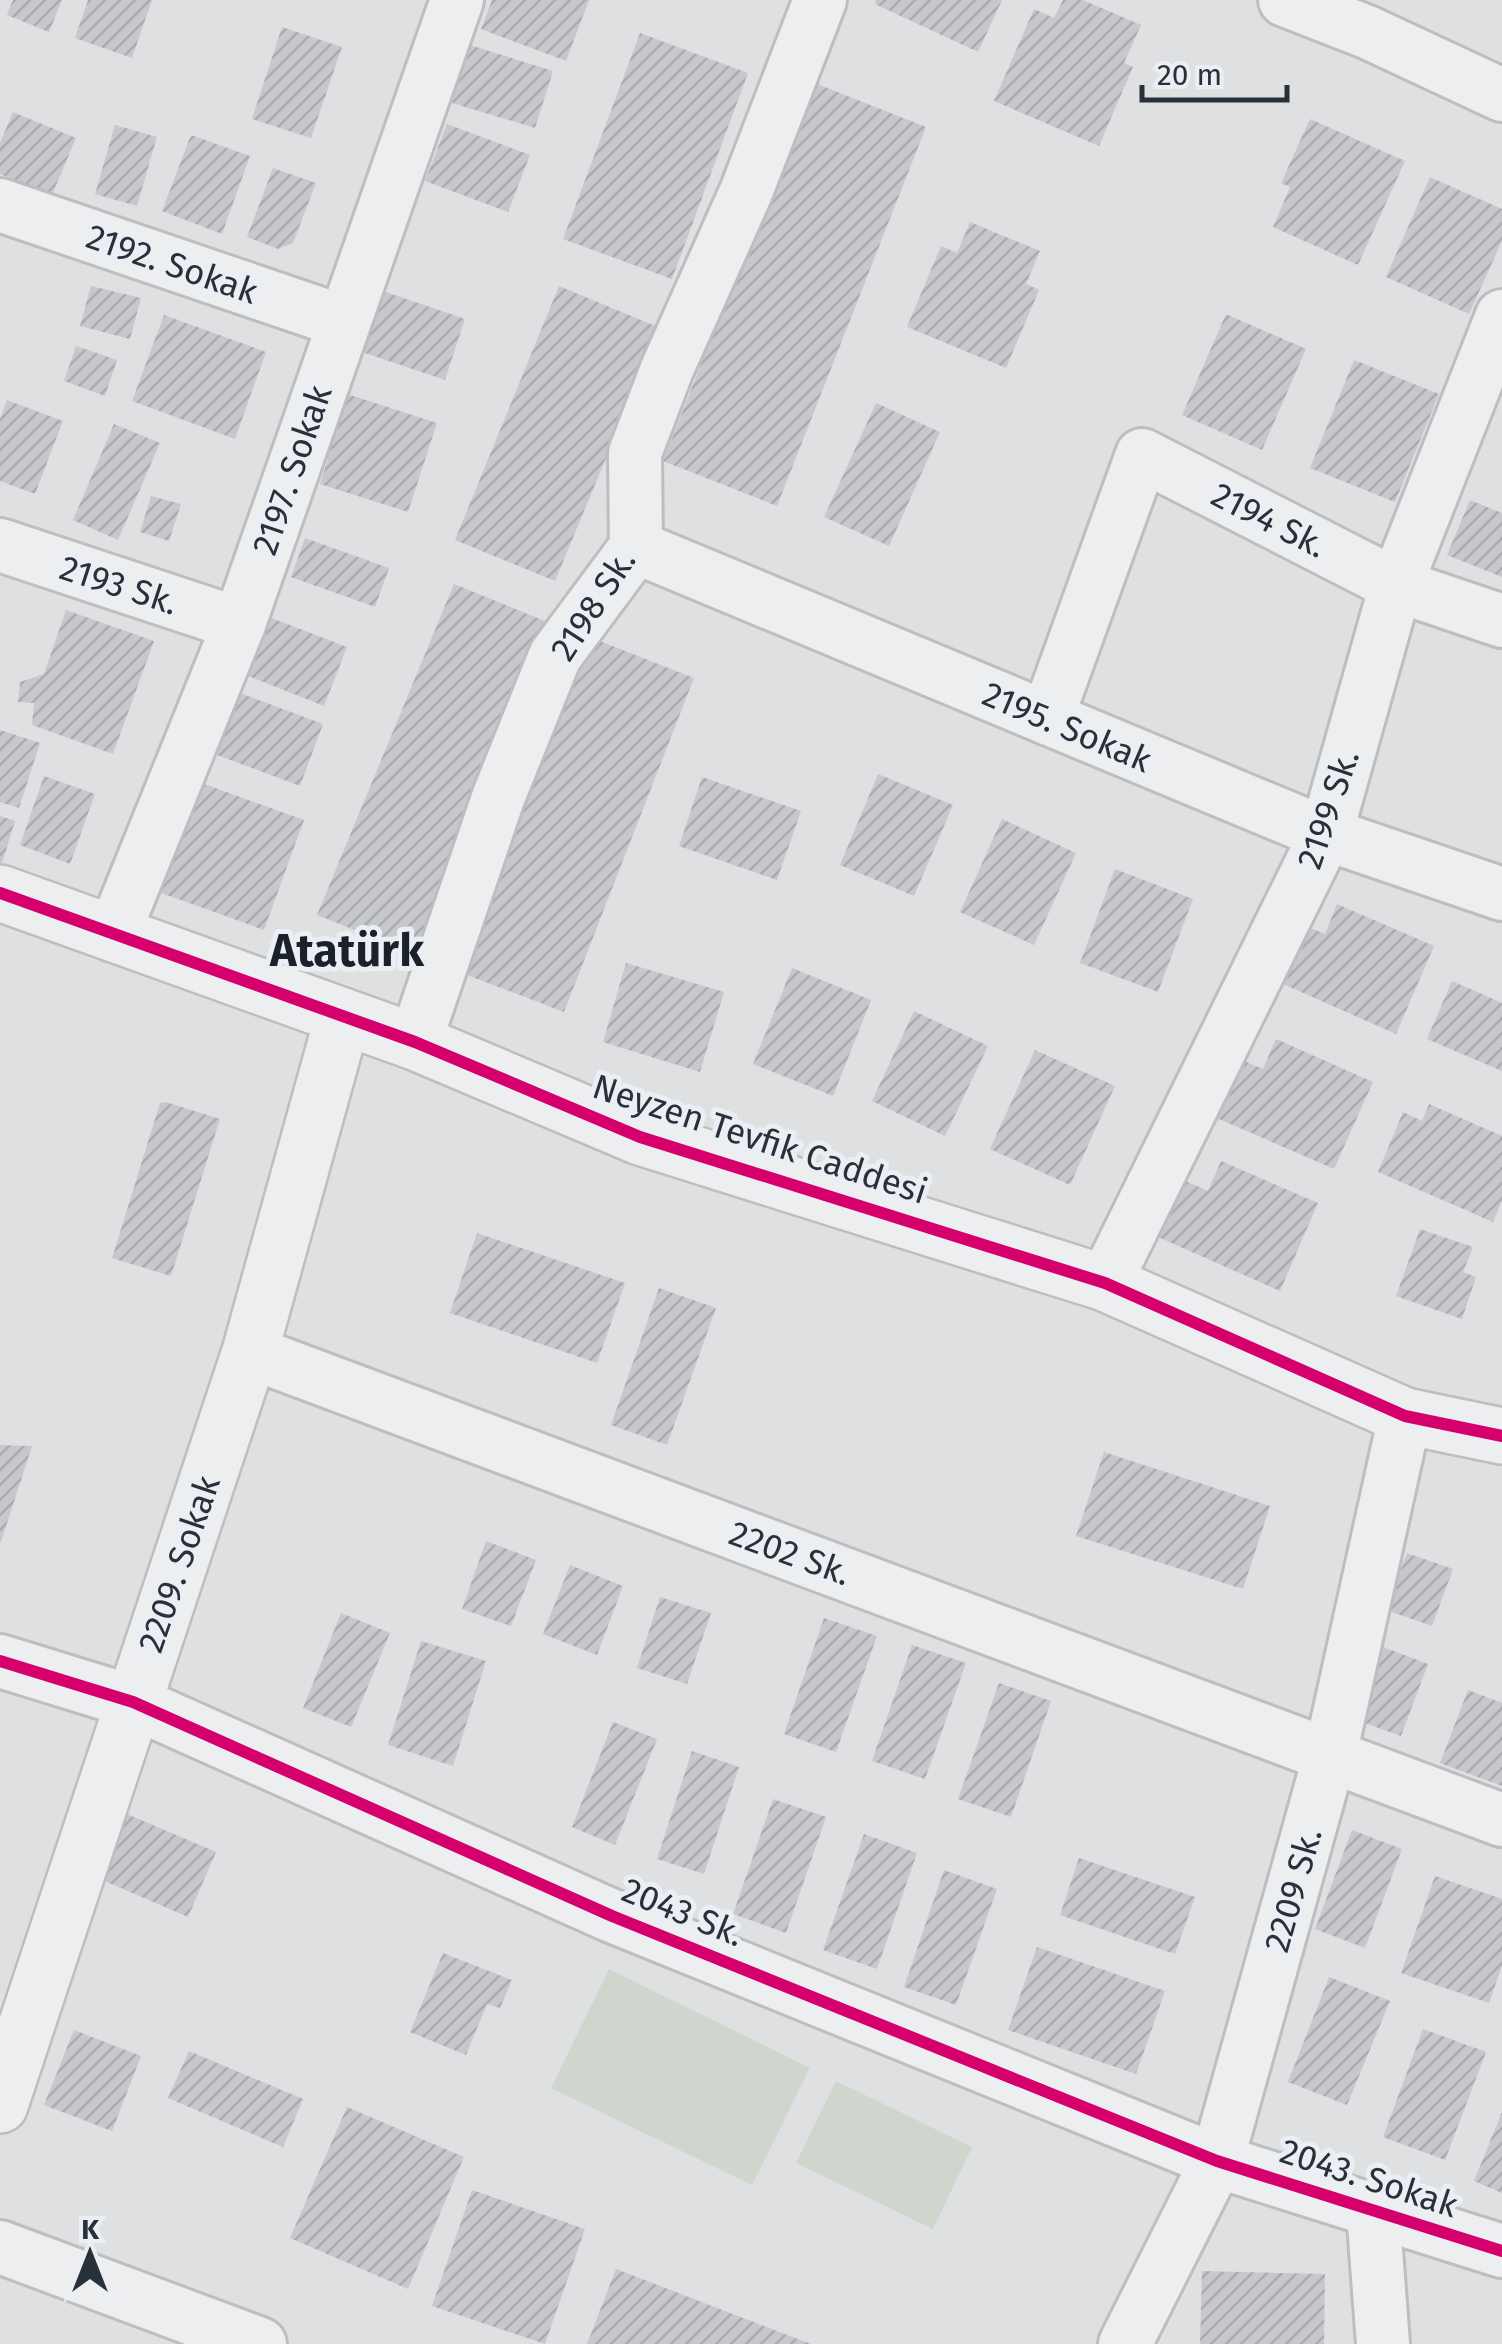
<svg xmlns="http://www.w3.org/2000/svg" width="1502" height="2344" font-family="'Fira Sans',sans-serif">
  <defs>
    <pattern id="building-hatch" width="6" height="6" patternUnits="userSpaceOnUse" patternTransform="scale(2.5)"><rect width="6" height="6" fill="#c6c8cb"/><path d="M-1 1l2-2M0 6l6-6M5 7l2-2" fill="none" stroke="#aaacaf"/></pattern>
  </defs>
  <rect width="100%" height="100%" fill="#dee0e2"/>
  <g fill="#d0d6ce">
    <path d="M 609,1969 L 810,2068 L 752,2185 L 551,2088 Z"/>
    <path d="M 836,2081 L 972,2147 L 933,2229 L 796,2163 Z"/>
  </g>
  <g fill="url(#building-hatch)">
    <path d="M 13,0 L 62,0 L 49,32 L 7,15 Z"/>
    <path d="M 88,0 L 152,0 L 132,58 L 75,38 Z"/>
    <path d="M 492,0 L 589,0 L 566,61 L 481,29 Z"/>
    <path d="M 876,0 L 1002,0 L 978,52 L 875,4 Z"/>
    <path d="M 1063,0 L 1083,0 L 1141,25 L 1124,63 L 1133,67 L 1099,146 L 994,101 L 1034,9 L 1054,18 Z"/>
    <path d="M 282,27 L 342,47 L 311,138 L 252,119 Z"/>
    <path d="M 640,33 L 748,73 L 672,279 L 563,239 Z"/>
    <path d="M 470,45 L 553,71 L 535,128 L 452,103 Z"/>
    <path d="M 812,82 L 926,127 L 777,506 L 663,461 Z"/>
    <path d="M 13,112 L 76,138 L 52,195 L 0,174 L 0,143 Z"/>
    <path d="M 1310,119 L 1405,161 L 1358,265 L 1273,227 L 1290,187 L 1281,183 Z"/>
    <path d="M 447,124 L 530,155 L 508,212 L 425,181 Z"/>
    <path d="M 115,125 L 157,137 L 137,206 L 95,194 Z"/>
    <path d="M 191,135 L 250,156 L 222,234 L 162,211 Z"/>
    <path d="M 273,168 L 316,183 L 293,243 L 278,249 L 247,237 Z"/>
    <path d="M 1430,177 L 1502,209 L 1502,241 L 1469,314 L 1386,277 Z"/>
    <path d="M 970,222 L 1040,251 L 1026,284 L 1039,290 L 1006,368 L 907,327 L 941,246 L 957,253 Z"/>
    <path d="M 91,286 L 141,298 L 130,339 L 80,326 Z"/>
    <path d="M 559,286 L 660,328 L 555,581 L 455,540 Z"/>
    <path d="M 383,291 L 465,319 L 445,380 L 362,352 Z"/>
    <path d="M 1226,314 L 1306,349 L 1262,450 L 1182,415 Z"/>
    <path d="M 164,315 L 266,352 L 235,439 L 132,401 Z"/>
    <path d="M 76,346 L 117,360 L 105,396 L 64,381 Z"/>
    <path d="M 1354,360 L 1439,394 L 1395,502 L 1310,468 Z"/>
    <path d="M 341,392 L 437,423 L 408,512 L 320,484 L 328,459 L 308,453 Z"/>
    <path d="M 7,400 L 63,421 L 35,494 L 0,481 L 0,419 Z"/>
    <path d="M 876,403 L 940,432 L 889,546 L 824,517 Z"/>
    <path d="M 114,424 L 160,443 L 118,540 L 73,520 Z"/>
    <path d="M 151,496 L 181,504 L 169,541 L 140,532 Z"/>
    <path d="M 1470,500 L 1502,513 L 1502,577 L 1447,555 Z"/>
    <path d="M 305,538 L 389,568 L 375,607 L 291,577 Z"/>
    <path d="M 454,584 L 552,624 L 416,955 L 317,915 Z"/>
    <path d="M 66,610 L 154,641 L 113,754 L 32,725 L 34,703 L 18,702 L 20,682 L 44,674 Z"/>
    <path d="M 269,617 L 347,647 L 324,706 L 246,675 Z"/>
    <path d="M 584,635 L 694,678 L 564,1012 L 454,970 Z"/>
    <path d="M 240,693 L 323,724 L 300,786 L 217,755 Z"/>
    <path d="M 0,730 L 40,743 L 19,808 L 0,802 Z"/>
    <path d="M 878,774 L 953,805 L 914,896 L 840,865 Z"/>
    <path d="M 44,776 L 95,794 L 70,864 L 20,845 Z"/>
    <path d="M 702,777 L 801,811 L 777,880 L 679,846 Z"/>
    <path d="M 193,780 L 304,820 L 264,930 L 153,890 Z"/>
    <path d="M 0,816 L 15,821 L 1,866 L 0,866 Z"/>
    <path d="M 1002,819 L 1076,853 L 1034,945 L 960,912 Z"/>
    <path d="M 1115,869 L 1193,899 L 1158,992 L 1080,963 Z"/>
    <path d="M 1337,904 L 1434,946 L 1396,1034 L 1274,980 L 1299,923 L 1325,934 Z"/>
    <path d="M 626,963 L 724,992 L 700,1072 L 603,1042 Z"/>
    <path d="M 792,968 L 871,1000 L 833,1096 L 753,1064 Z"/>
    <path d="M 1452,981 L 1502,1003 L 1502,1071 L 1427,1039 Z"/>
    <path d="M 914,1011 L 988,1046 L 945,1136 L 872,1101 Z"/>
    <path d="M 1276,1039 L 1373,1082 L 1334,1169 L 1212,1116 L 1237,1058 L 1263,1069 Z"/>
    <path d="M 1035,1050 L 1115,1086 L 1070,1185 L 990,1149 Z"/>
    <path d="M 166,1102 L 220,1119 L 171,1276 L 112,1258 L 160,1103 Z"/>
    <path d="M 1429,1104 L 1502,1136 L 1502,1201 L 1493,1222 L 1378,1172 L 1403,1112 L 1422,1121 Z"/>
    <path d="M 1221,1161 L 1318,1203 L 1280,1291 L 1158,1237 L 1183,1180 L 1208,1191 Z"/>
    <path d="M 1420,1229 L 1473,1247 L 1463,1272 L 1476,1277 L 1462,1319 L 1396,1296 Z"/>
    <path d="M 477,1233 L 625,1283 L 597,1363 L 450,1313 Z"/>
    <path d="M 659,1288 L 716,1308 L 667,1445 L 611,1425 Z"/>
    <path d="M 0,1445 L 32,1446 L 1,1542 L 0,1542 Z"/>
    <path d="M 1104,1452 L 1270,1506 L 1243,1589 L 1076,1536 Z"/>
    <path d="M 486,1541 L 536,1560 L 511,1626 L 462,1609 Z"/>
    <path d="M 1407,1553 L 1453,1569 L 1432,1626 L 1386,1610 Z"/>
    <path d="M 570,1565 L 623,1586 L 597,1655 L 543,1634 Z"/>
    <path d="M 660,1597 L 711,1613 L 687,1684 L 637,1668 Z"/>
    <path d="M 341,1613 L 390,1633 L 351,1727 L 303,1708 Z"/>
    <path d="M 824,1618 L 877,1636 L 836,1752 L 784,1734 Z"/>
    <path d="M 421,1641 L 486,1661 L 453,1766 L 388,1745 Z"/>
    <path d="M 912,1645 L 966,1663 L 925,1779 L 872,1761 Z"/>
    <path d="M 1378,1645 L 1428,1664 L 1401,1736 L 1351,1718 Z"/>
    <path d="M 999,1683 L 1051,1701 L 1011,1817 L 958,1799 Z"/>
    <path d="M 1468,1690 L 1502,1703 L 1502,1786 L 1440,1763 Z"/>
    <path d="M 613,1722 L 657,1739 L 615,1845 L 572,1827 Z"/>
    <path d="M 692,1751 L 739,1767 L 704,1874 L 657,1859 Z"/>
    <path d="M 773,1799 L 826,1817 L 786,1933 L 733,1914 Z"/>
    <path d="M 120,1811 L 216,1852 L 188,1917 L 93,1876 Z"/>
    <path d="M 1352,1830 L 1402,1849 L 1365,1948 L 1315,1929 Z"/>
    <path d="M 864,1834 L 917,1853 L 877,1969 L 823,1950 Z"/>
    <path d="M 1079,1858 L 1195,1897 L 1175,1954 L 1060,1915 Z"/>
    <path d="M 944,1870 L 997,1889 L 956,2005 L 904,1987 Z"/>
    <path d="M 1435,1876 L 1502,1899 L 1502,1966 L 1489,2003 L 1401,1973 Z"/>
    <path d="M 1037,1947 L 1165,1991 L 1136,2074 L 1008,2030 Z"/>
    <path d="M 443,1953 L 512,1980 L 500,2008 L 487,2004 L 466,2055 L 410,2032 Z"/>
    <path d="M 1329,1977 L 1390,2001 L 1347,2105 L 1288,2082 Z"/>
    <path d="M 1423,2029 L 1486,2052 L 1445,2160 L 1383,2137 Z"/>
    <path d="M 74,2030 L 141,2056 L 112,2131 L 44,2105 Z"/>
    <path d="M 189,2051 L 303,2099 L 283,2147 L 168,2098 Z"/>
    <path d="M 347,2107 L 464,2157 L 408,2289 L 290,2238 Z"/>
    <path d="M 1502,2112 L 1502,2193 L 1474,2181 Z"/>
    <path d="M 472,2190 L 585,2229 L 545,2344 L 432,2306 Z"/>
    <path d="M 616,2269 L 811,2344 L 587,2344 Z"/>
    <path d="M 1202,2271 L 1325,2274 L 1324,2344 L 1200,2344 Z"/>
  </g>
  <g fill="none" stroke-linecap="round" stroke-linejoin="round">
    <g stroke="#bcbec0" stroke-width="58">
      <g id="minor">
        <path d="M 1285,0 L 1367,32 L 1502,95"/>
        <path d="M 0,205 L 344,322"/>
        <path d="M 0,545 L 239,624"/>
        <path d="M 636,547 L 1326,834 L 1502,894"/>
        <path d="M 1047,718 L 1142,455 L 1396,585 L 1502,621"/>
        <path d="M 113,935 L 239,624 L 457,0"/>
        <path d="M 415,1042 L 498,798 L 555,656 L 636,547 L 635,453 L 667,369 L 746,192 L 820,0"/>
        <path d="M 1105,1283 L 1326,834 L 1396,585 L 1502,316"/>
        <path d="M 250,1352 L 1502,1820"/>
        <path d="M 0,1661 L 133,1702 L 612,1916 L 1217,2161 L 1502,2251"/>
        <path d="M 1373,2210 L 1383,2344"/>
        <path d="M 0,2247 L 260,2344"/>
        <path d="M 1125,2344 L 1217,2161 L 1330,1755 L 1405,1416"/>
      </g>
    </g>
    <g stroke="#bcbec0" stroke-width="60">
      <g id="tertiary">
        <path d="M 0,893 L 415,1042 L 640,1137 L 1105,1283 L 1405,1416 L 1502,1436"/>
        <path d="M 0,2105 L 250,1352 L 343,1017"/>
      </g>
    </g>
    <use href="#minor" stroke="#edeeef" stroke-width="52"/>
    <use href="#tertiary" stroke="#edeeef" stroke-width="55"/>
    <g stroke="#ebeff3" stroke-width="19">
      <g id="cycleway">
        <path d="M 0,893 L 415,1042 L 640,1137 L 1105,1283 L 1405,1416 L 1502,1436"/>
        <path d="M 0,1661 L 133,1702 L 612,1916 L 1217,2161 L 1502,2251"/>
      </g>
    </g>
    <use href="#cycleway" stroke="#d6006c" stroke-width="12"/>
  </g>
  <g text-anchor="middle" stroke-width="10" stroke-linejoin="round" paint-order="stroke">
    <g font-size="35" fill="#283039" stroke="#ebeff3">
      <text transform="translate(172 264) rotate(19)" y="12">2192. Sokak</text>
      <text transform="translate(292 470) rotate(-71)" y="12">2197. Sokak</text>
      <text transform="translate(1269 520) rotate(27)" y="12">2194 Sk.</text>
      <text transform="translate(119 585) rotate(18)" y="12">2193 Sk.</text>
      <text transform="translate(593 605) rotate(-57)" y="12">2198 Sk.</text>
      <text transform="translate(1067 727) rotate(23)" y="12">2195. Sokak</text>
      <text transform="translate(1328 809) rotate(-71)" y="12">2199 Sk.</text>
      <text transform="translate(760 1139) rotate(18)" y="12">Neyzen Tevfik Caddesi</text>
      <text transform="translate(790 1553) rotate(20)" y="12">2202 Sk.</text>
      <text transform="translate(179 1564) rotate(-71)" y="12">2209. Sokak</text>
      <text transform="translate(1293 1890) rotate(-74)" y="12">2209 Sk.</text>
      <text transform="translate(683 1912) rotate(22)" y="12">2043 Sk.</text>
      <text transform="translate(1369 2178) rotate(18)" y="12">2043. Sokak</text>
    </g>
    <g font-size="45" font-weight="bold" fill="#1a212a" stroke="#ebeff3">
      <text x="347" y="966">Atatürk</text>
    </g>
  </g>
  <g transform="translate(90 2254)" stroke="#ebeff3" stroke-width="8" paint-order="stroke">
  <path d="M0-8L18 38L0 25L-18 38Z" fill="#283039"/>
  <text y="-15" font-size="28" font-weight="bold" text-anchor="middle" fill="#283039">K</text>
  </g>
  <path d="M1142 85v15h145v-15" fill="none" stroke="#283039" stroke-width="5"/>
  <text x="1157" y="85" font-size="30" fill="#283039" stroke="#ebeff3" stroke-width="8" paint-order="stroke">20 m</text>
</svg>
